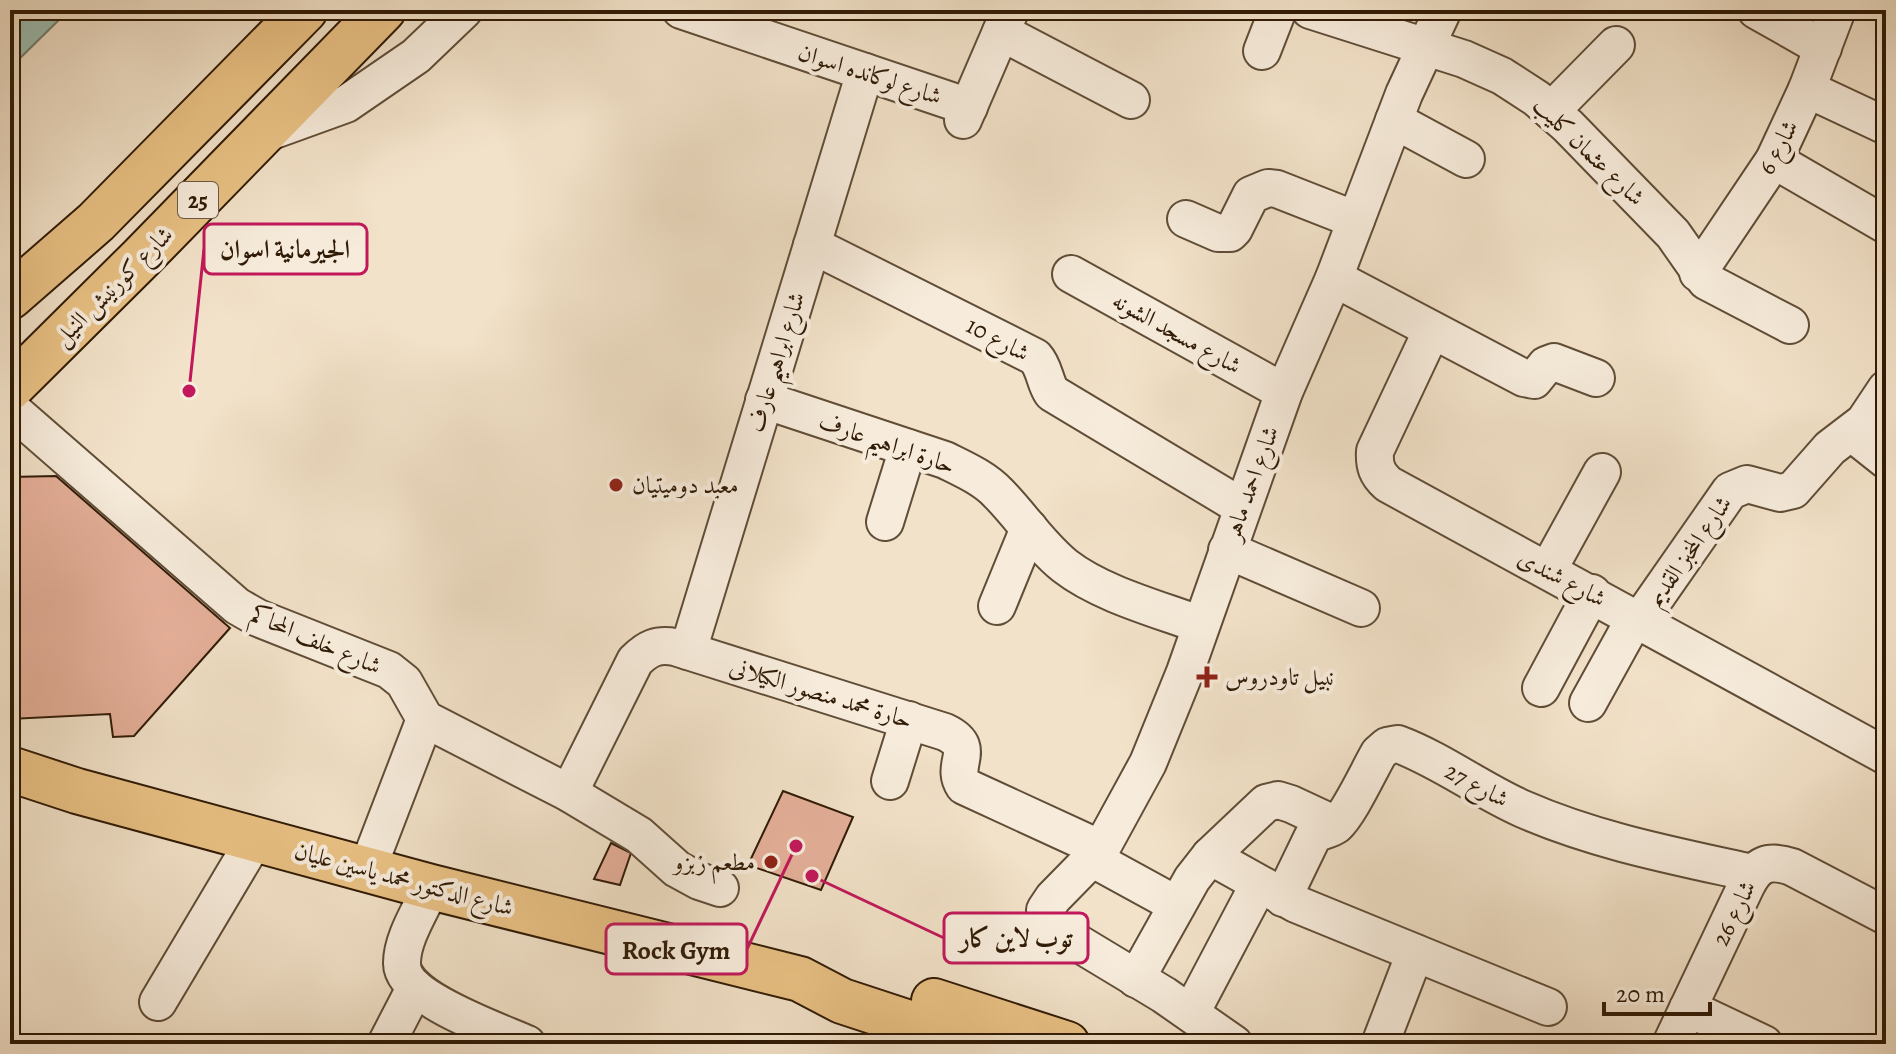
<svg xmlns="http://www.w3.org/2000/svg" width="1896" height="1054" font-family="Alegreya,Amiri,serif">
  <rect width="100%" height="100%" fill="#f2e2c9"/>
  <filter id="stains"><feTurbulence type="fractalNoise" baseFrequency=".0025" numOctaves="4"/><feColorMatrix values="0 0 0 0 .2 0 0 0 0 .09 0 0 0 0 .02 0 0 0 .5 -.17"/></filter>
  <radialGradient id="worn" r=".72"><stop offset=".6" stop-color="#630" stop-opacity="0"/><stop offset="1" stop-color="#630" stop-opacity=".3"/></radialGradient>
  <path fill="#9cbeb2" stroke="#717d6d" stroke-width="2" d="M 10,10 L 69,10 L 10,68 Z"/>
  <g fill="#e5af99" stroke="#301b06" stroke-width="2">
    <path d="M 56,476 L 230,628 L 134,736 L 113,737 L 110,714 L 10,719 L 10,477 Z"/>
    <path d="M 783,791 L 853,817 L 821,890 L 748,865 Z"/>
    <path d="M 611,843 L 631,853 L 620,885 L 594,879 Z"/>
  </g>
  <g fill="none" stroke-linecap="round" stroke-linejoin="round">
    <g stroke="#604d37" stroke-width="40">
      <g id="minor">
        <path d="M 681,10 L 969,107"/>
        <path d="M 1310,10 L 1464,59 L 1502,76 L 1536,98 L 1568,126 L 1673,234 L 1706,281 L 1790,325"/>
        <path d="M 1756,10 L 1823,48"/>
        <path d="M 1001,32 L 1131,100"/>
        <path d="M 1262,51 L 1278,10"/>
        <path d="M 1807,89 L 1886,126"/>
        <path d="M 1551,111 L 1616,45"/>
        <path d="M 963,120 L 1010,11"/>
        <path d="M 1394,120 L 1466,159"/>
        <path d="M 263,134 L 346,104 L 416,56 L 464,10"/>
        <path d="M 1774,160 L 1886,225"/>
        <path d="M 1186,219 L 1218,233 L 1230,233 L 1234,229 L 1251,195 L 1268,188 L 1277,189 L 1356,220"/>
        <path d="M 812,245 L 1035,357 C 1045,368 1044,381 1052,393 L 1242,507"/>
        <path d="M 1698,273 L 1774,160 L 1807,89 L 1837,10"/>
        <path d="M 1071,274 L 1284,392"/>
        <path d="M 1334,278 L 1524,378 L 1534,380 L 1546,365 L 1554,362 L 1596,378"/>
        <path d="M 1432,330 L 1375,451 C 1374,466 1377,474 1388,484 L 1886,756"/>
        <path d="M 764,400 L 945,460 C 963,469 984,478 998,493 C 1021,516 1039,545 1065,566 C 1101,594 1158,609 1201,625"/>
        <path d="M 10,408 L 237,606 L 258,618 L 389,670 L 404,682 L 425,719 L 569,793 L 639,835 L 677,869 L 699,881 L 720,888"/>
        <path d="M 1852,433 L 1886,460"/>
        <path d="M 885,522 L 908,448"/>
        <path d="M 1227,550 L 1361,608"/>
        <path d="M 1548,570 L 1602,472"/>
        <path d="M 997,606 L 1029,528"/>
        <path d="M 1640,620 L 1730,491 L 1747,484 L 1780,493 L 1793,490 L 1830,448 L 1864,422 L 1886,389"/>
        <path d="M 688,651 L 865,72"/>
        <path d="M 1541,688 L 1592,593"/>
        <path d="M 1588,703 L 1635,618"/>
        <path d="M 890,781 L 909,720"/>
        <path d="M 569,793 L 635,661 C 648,648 657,644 675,647 L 945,732 C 979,748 949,764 964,786 L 1101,849"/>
        <path d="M 1210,856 L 1296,904 L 1548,1007"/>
        <path d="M 1093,859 L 1177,905"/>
        <path d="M 367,870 L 425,719"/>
        <path d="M 431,887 C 421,910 402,938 402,963 C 401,998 498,1031 527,1044"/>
        <path d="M 1283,898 L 1313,836 C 1320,830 1328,831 1336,825 C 1349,814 1369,770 1379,753 L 1387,746 L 1398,744 C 1441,760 1480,790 1523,809 C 1596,841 1675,856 1752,873"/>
        <path d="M 1136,979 L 1192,879 L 1210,856 L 1266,803 L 1278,800 L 1291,804 L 1336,825"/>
        <path d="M 158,1002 L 255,839"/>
        <path d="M 1688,1008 L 1764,1044"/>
        <path d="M 1191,1013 L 1259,884"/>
        <path d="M 386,1044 L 415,988"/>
        <path d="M 1234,1044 L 1164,995 L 1048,925 L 1045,910 L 1053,898 L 1101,849 L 1148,763 L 1185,672 L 1284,392 L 1334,278 L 1404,94 L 1443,10"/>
        <path d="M 1380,1044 L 1415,953"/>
        <path d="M 1671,1044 L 1746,886 C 1757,864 1768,859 1792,867 L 1886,916"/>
      </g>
    </g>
    <g stroke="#301b06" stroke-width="48">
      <g id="major">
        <path d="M 10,297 L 96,222 L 305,10"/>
        <path d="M 10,388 L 140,259 L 383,10"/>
        <path d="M 10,769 L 77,791 L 431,887 L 800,979 L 842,1001 L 973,1044"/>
        <path d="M 934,1001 L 1067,1044"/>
      </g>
    </g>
    <use href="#minor" stroke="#f7ecdc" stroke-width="36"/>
    <use href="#major" stroke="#e9c184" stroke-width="44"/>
  </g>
  <g fill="#8f2418" stroke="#f7ecdc" stroke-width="3">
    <circle cx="616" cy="485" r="8"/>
    <path d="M1203 665h8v8h8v8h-8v8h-8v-8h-8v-8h8z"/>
    <circle cx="771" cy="862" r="8"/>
  </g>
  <g text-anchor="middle" stroke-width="8" stroke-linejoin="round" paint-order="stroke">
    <rect fill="#f7ecdc" stroke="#6c5a46" stroke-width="2" x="178" y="182" width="40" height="36" rx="6"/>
    <g font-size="22" font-weight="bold" fill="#301b06">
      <text x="198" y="208">25</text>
    </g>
    <g font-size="24" fill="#301b06" stroke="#f7ecdc">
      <text transform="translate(870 74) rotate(18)" y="8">شارع لوكانده اسوان</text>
      <text transform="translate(1778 147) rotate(-62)" y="8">شارع 6</text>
      <text transform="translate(1589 151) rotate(44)" y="8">شارع عثمان كليب</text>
      <text transform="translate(113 286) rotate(-45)" y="8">شارع كورنيش النيل</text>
      <text transform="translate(1177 333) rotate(29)" y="8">شارع مسجد الشونه</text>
      <text transform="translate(998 339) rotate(28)" y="8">شارع 10</text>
      <text transform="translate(776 362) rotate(-73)" y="8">شارع ابراهيم عارف</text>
      <text transform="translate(887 443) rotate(19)" y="8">حارة ابراهيم عارف</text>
      <text transform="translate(1251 483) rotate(-70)" y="8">شارع احمد ماهر</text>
      <text transform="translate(1689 551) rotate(-55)" y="8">شارع المخبز القديم</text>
      <text transform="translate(1562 578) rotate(28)" y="8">شارع شندى</text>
      <text transform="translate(316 640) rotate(23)" y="8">شارع خلف المحاكم</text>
      <text transform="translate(821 693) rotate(17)" y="8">حارة محمد منصور الكيلانى</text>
      <text transform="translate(1477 785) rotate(28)" y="8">شارع 27</text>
      <text transform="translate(404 879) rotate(15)" y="8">شارع الدكتور محمد ياسين عليان</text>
      <text transform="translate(1734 913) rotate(-64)" y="8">شارع 26</text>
    </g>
    <g font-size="24" fill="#301b06" stroke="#f7ecdc" text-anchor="start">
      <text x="632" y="493">معبد دوميتيان</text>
      <text x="1225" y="685">نبيل تاودروس</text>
      <text x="755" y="870" text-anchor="end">مطعم زبزو</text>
    </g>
  </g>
  <path fill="none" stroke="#c2185b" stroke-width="3" d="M189 391L204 249M812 876L944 938M796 846L747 949"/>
  <g fill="#c2185b" stroke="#f7ecdc" stroke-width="3">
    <circle cx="189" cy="391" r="8"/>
    <circle cx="812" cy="876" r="8"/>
    <circle cx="796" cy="846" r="8"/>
  </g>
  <g fill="#f7ecdc" stroke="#c2185b" stroke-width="3">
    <rect x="204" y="224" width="163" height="50" rx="8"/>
    <rect x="944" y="913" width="144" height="50" rx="8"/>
    <rect x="606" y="924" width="141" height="50" rx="8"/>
  </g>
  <g font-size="26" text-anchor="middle" font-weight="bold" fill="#301b06">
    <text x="285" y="258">الجيرمانية اسوان</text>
    <text x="1016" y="947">توب لاين كار</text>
    <text x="676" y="959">Rock Gym</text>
  </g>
  <rect width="1896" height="1054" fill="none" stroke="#f2e2c9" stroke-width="40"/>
  <rect x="12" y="12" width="1872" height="1030" fill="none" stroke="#301b06" stroke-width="4"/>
  <rect x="20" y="20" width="1856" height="1014" fill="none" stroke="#301b06" stroke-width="2"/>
  <path d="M1604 1002v12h106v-12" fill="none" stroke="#301b06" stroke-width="4"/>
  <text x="1616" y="1002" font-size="24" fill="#301b06" stroke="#f7ecdc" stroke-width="6" paint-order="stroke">20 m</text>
  <rect width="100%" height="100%" filter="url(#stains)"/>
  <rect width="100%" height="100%" fill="url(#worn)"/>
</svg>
